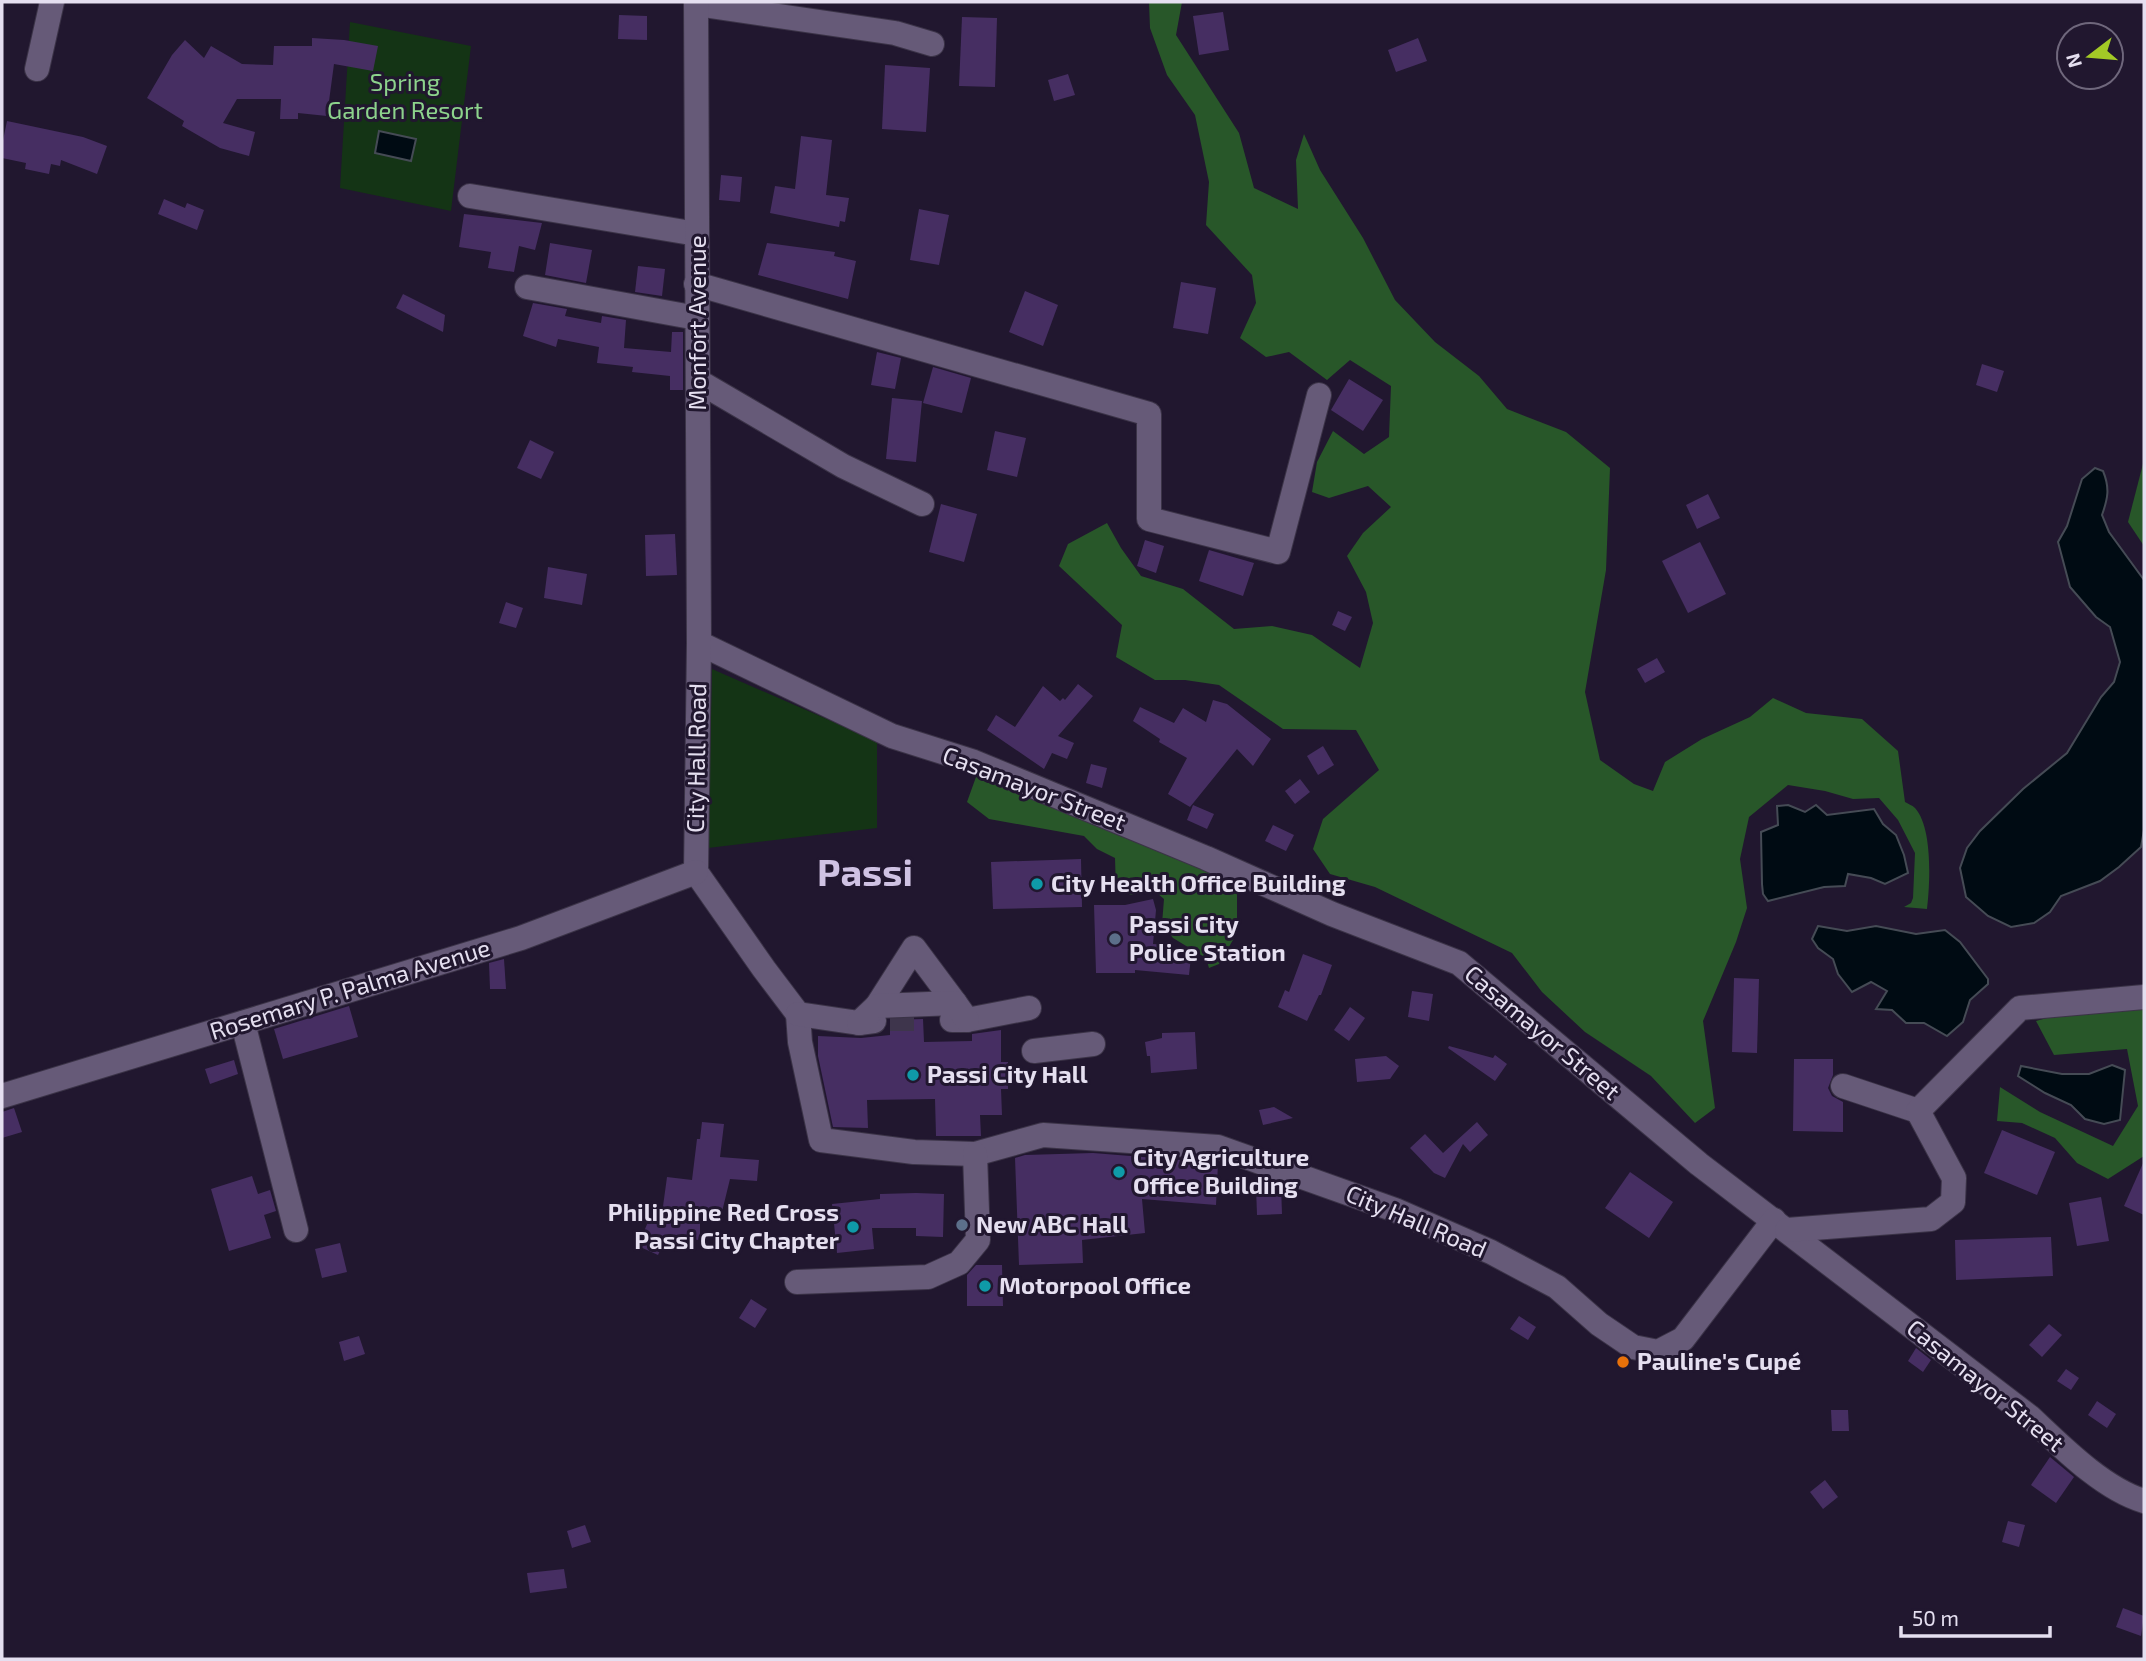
<svg xmlns="http://www.w3.org/2000/svg" width="2146" height="1661" font-family="'Exo 2',sans-serif">
  <rect width="100%" height="100%" fill="#21172f"/>
  <g fill="#143415">
    <path d="M 350,22 L 471,46 L 451,211 L 340,188 Z"/>
    <path d="M 712,669 L 877,741 L 877,828 L 708,848 Z"/>
  </g>
  <g fill="#285729">
    <path d="M 1149,2 L 1182,2 L 1176,35 L 1239,133 L 1254,188 L 1298,209 L 1296,160 L 1304,134 L 1320,170 L 1363,238 L 1395,300 L 1435,342 L 1479,376 L 1507,409 L 1566,432 L 1610,468 L 1606,570 L 1585,692 L 1600,760 L 1634,784 L 1653,791 L 1665,762 L 1702,739 L 1750,717 L 1773,698 L 1806,713 L 1862,719 L 1898,751 L 1905,802 C 1908,804 1912,805 1915,808 C 1933,828 1930,884 1927,909 L 1904,907 L 1911,903 L 1913,898 L 1915,853 L 1898,820 L 1879,798 L 1853,799 L 1825,791 L 1788,785 L 1749,817 L 1740,859 L 1747,908 L 1736,942 L 1703,1021 L 1715,1108 L 1695,1123 L 1651,1076 L 1585,1032 L 1542,992 L 1512,953 L 1375,887 L 1330,874 L 1313,849 L 1323,819 L 1379,770 L 1356,730 L 1283,729 L 1219,685 L 1185,680 L 1155,680 L 1116,657 L 1122,625 L 1059,566 L 1068,544 L 1107,523 L 1121,548 L 1141,576 L 1183,589 L 1234,629 L 1272,626 L 1312,635 L 1360,668 L 1373,623 L 1366,592 L 1347,556 L 1363,533 L 1391,507 L 1368,486 L 1329,498 L 1312,492 L 1317,462 L 1333,431 L 1364,454 L 1389,437 L 1391,386 L 1350,360 L 1327,380 L 1289,352 L 1266,357 L 1240,338 L 1256,303 L 1252,275 L 1206,225 L 1209,182 L 1195,115 L 1167,75 L 1150,28 Z"/>
    <path d="M 2144,460 L 2144,546 L 2128,522 Z"/>
    <path d="M 976,777 L 996,782 L 1237,882 L 1237,933 L 1219,964 L 1209,968 L 1206,958 L 1173,938 L 1162,924 L 1164,899 L 1151,888 L 1133,895 L 1116,891 L 1115,858 L 1097,849 L 1084,836 L 989,819 L 967,802 Z"/>
    <path d="M 2104,1002 L 2144,1003 L 2144,1156 L 2108,1179 L 2077,1163 L 2055,1138 L 2022,1123 L 1997,1121 L 2000,1087 L 2040,1112 L 2113,1146 L 2138,1106 L 2127,1049 L 2054,1055 L 2036,1021 Z"/>
  </g>
  <g fill="#000b13" stroke="#454b55" stroke-width="2">
    <path d="M 379,131 L 416,139 L 411,161 L 375,153 Z"/>
    <path d="M 2095,468 L 2103,471 C 2110,488 2108,498 2102,515 L 2109,532 L 2144,580 L 2144,830 L 2141,847 L 2119,867 L 2100,881 L 2061,896 L 2050,912 L 2034,923 L 2011,927 L 1988,916 L 1966,897 L 1960,868 L 1967,848 L 1980,831 L 2023,789 L 2067,753 L 2101,697 L 2114,682 L 2120,662 L 2110,627 L 2096,617 L 2070,587 L 2058,542 L 2067,526 L 2082,479 Z"/>
    <path d="M 1788,805 L 1805,812 L 1816,805 L 1827,815 L 1874,809 L 1883,824 L 1896,835 L 1904,855 L 1908,873 L 1885,884 L 1871,878 L 1848,874 L 1845,886 L 1824,887 L 1768,901 L 1763,894 L 1762,884 L 1761,832 L 1778,825 L 1777,806 Z"/>
    <path d="M 1818,926 L 1847,931 L 1876,926 L 1916,934 L 1945,930 L 1960,942 L 1988,979 L 1988,984 L 1970,1000 L 1963,1022 L 1947,1036 L 1924,1023 L 1906,1023 L 1892,1010 L 1876,1009 L 1887,991 L 1871,982 L 1852,992 L 1838,974 L 1833,959 L 1818,948 L 1812,939 Z"/>
    <path d="M 2112,1065 L 2125,1070 L 2120,1120 L 2104,1124 L 2085,1119 L 2071,1105 L 2045,1093 L 2018,1076 L 2021,1066 L 2062,1074 L 2089,1074 Z"/>
  </g>
  <g fill="#462e62">
    <path d="M 1223,12 L 1229,50 L 1199,55 L 1193,16 Z"/>
    <path d="M 619,15 L 647,16 L 647,40 L 618,39 Z"/>
    <path d="M 962,17 L 997,18 L 995,87 L 959,86 Z"/>
    <path d="M 312,38 L 344,40 L 378,46 L 373,71 L 334,64 L 327,116 L 298,113 L 298,119 L 280,119 L 281,99 L 237,99 L 223,123 L 255,132 L 249,156 L 220,148 L 182,126 L 184,121 L 147,98 L 172,55 L 185,40 L 204,58 L 211,46 L 242,64 L 273,65 L 274,46 L 312,46 Z"/>
    <path d="M 1418,38 L 1427,61 L 1396,72 L 1388,50 Z"/>
    <path d="M 885,65 L 930,68 L 926,132 L 882,129 Z"/>
    <path d="M 1068,74 L 1075,95 L 1054,101 L 1048,80 Z"/>
    <path d="M 7,121 L 83,137 L 107,146 L 97,174 L 61,160 L 60,166 L 51,164 L 49,174 L 25,169 L 26,163 L 2,158 L 2,145 Z"/>
    <path d="M 801,136 L 832,140 L 826,195 L 849,198 L 845,222 L 840,221 L 839,227 L 770,213 L 775,186 L 795,189 Z"/>
    <path d="M 721,175 L 742,177 L 740,202 L 719,200 Z"/>
    <path d="M 164,199 L 185,208 L 187,203 L 204,210 L 197,230 L 158,214 Z"/>
    <path d="M 919,209 L 949,215 L 939,265 L 910,260 Z"/>
    <path d="M 464,214 L 542,223 L 535,250 L 519,246 L 514,272 L 488,268 L 491,252 L 459,247 Z"/>
    <path d="M 550,243 L 592,250 L 586,283 L 545,275 Z"/>
    <path d="M 767,243 L 835,252 L 834,256 L 856,261 L 848,299 L 758,275 Z"/>
    <path d="M 638,266 L 665,269 L 662,296 L 635,292 Z"/>
    <path d="M 1181,282 L 1216,288 L 1208,334 L 1173,328 Z"/>
    <path d="M 1025,291 L 1058,305 L 1043,346 L 1009,332 Z"/>
    <path d="M 403,294 L 445,315 L 443,332 L 396,308 Z"/>
    <path d="M 533,303 L 567,309 L 565,316 L 601,323 L 602,316 L 626,320 L 624,348 L 671,352 L 672,332 L 683,332 L 683,390 L 670,390 L 670,376 L 632,372 L 633,367 L 597,363 L 599,347 L 558,339 L 556,347 L 523,336 Z"/>
    <path d="M 877,352 L 901,358 L 895,389 L 871,385 Z"/>
    <path d="M 1982,364 L 2004,371 L 1997,392 L 1976,385 Z"/>
    <path d="M 933,367 L 971,378 L 962,413 L 923,403 Z"/>
    <path d="M 1349,379 L 1383,400 L 1363,431 L 1331,410 Z"/>
    <path d="M 892,398 L 922,401 L 916,462 L 886,459 Z"/>
    <path d="M 995,431 L 1026,438 L 1017,477 L 987,470 Z"/>
    <path d="M 530,440 L 554,452 L 541,479 L 517,468 Z"/>
    <path d="M 1708,494 L 1720,518 L 1697,529 L 1686,505 Z"/>
    <path d="M 941,504 L 977,514 L 964,562 L 929,552 Z"/>
    <path d="M 675,534 L 677,575 L 646,576 L 645,535 Z"/>
    <path d="M 1145,540 L 1164,546 L 1156,573 L 1137,566 Z"/>
    <path d="M 1700,542 L 1726,594 L 1688,613 L 1662,561 Z"/>
    <path d="M 1209,550 L 1254,563 L 1243,596 L 1199,581 Z"/>
    <path d="M 548,567 L 587,574 L 582,605 L 544,598 Z"/>
    <path d="M 506,602 L 523,608 L 516,628 L 499,623 Z"/>
    <path d="M 1338,611 L 1352,617 L 1345,631 L 1332,625 Z"/>
    <path d="M 1657,658 L 1665,672 L 1645,683 L 1637,669 Z"/>
    <path d="M 1078,684 L 1093,696 L 1058,736 L 1074,743 L 1067,759 L 1052,753 L 1044,769 L 987,730 L 996,715 L 1015,727 L 1043,686 L 1060,701 L 1063,698 L 1065,700 Z"/>
    <path d="M 1213,700 L 1227,704 L 1271,739 L 1253,766 L 1237,749 L 1190,807 L 1168,794 L 1187,758 L 1159,742 L 1160,739 L 1133,721 L 1140,707 L 1174,723 L 1183,708 L 1206,722 Z"/>
    <path d="M 1323,746 L 1334,765 L 1318,775 L 1307,756 Z"/>
    <path d="M 1091,764 L 1107,768 L 1102,788 L 1086,783 Z"/>
    <path d="M 1300,779 L 1310,792 L 1295,804 L 1285,791 Z"/>
    <path d="M 1193,805 L 1214,814 L 1207,829 L 1187,820 Z"/>
    <path d="M 1273,825 L 1294,835 L 1286,851 L 1265,841 Z"/>
    <path d="M 1081,859 L 1082,907 L 993,909 L 991,862 Z"/>
    <path d="M 1153,899 L 1156,910 L 1153,944 L 1169,945 L 1168,955 L 1191,957 L 1189,975 L 1135,970 L 1135,973 L 1096,973 L 1094,905 L 1125,905 Z"/>
    <path d="M 1303,954 L 1332,965 L 1321,995 L 1319,995 L 1307,1021 L 1278,1007 L 1285,990 L 1289,992 Z"/>
    <path d="M 504,959 L 506,989 L 490,989 L 489,963 Z"/>
    <path d="M 1734,978 L 1759,979 L 1757,1053 L 1732,1052 Z"/>
    <path d="M 1412,991 L 1433,994 L 1429,1021 L 1408,1017 Z"/>
    <path d="M 349,1006 L 358,1037 L 283,1059 L 274,1029 Z"/>
    <path d="M 1350,1007 L 1365,1018 L 1349,1041 L 1334,1030 Z"/>
    <path d="M 923,1019 L 924,1042 L 972,1041 L 972,1034 L 1001,1030 L 1001,1062 L 1008,1062 L 1008,1089 L 1001,1089 L 1002,1115 L 980,1115 L 981,1136 L 936,1136 L 935,1099 L 867,1100 L 868,1128 L 833,1127 L 818,1056 L 818,1036 L 861,1038 L 890,1035 L 890,1020 Z"/>
    <path d="M 1195,1032 L 1197,1069 L 1151,1073 L 1150,1056 L 1147,1056 L 1145,1042 L 1162,1038 L 1162,1033 Z"/>
    <path d="M 1449,1046 L 1493,1058 L 1495,1055 L 1507,1064 L 1495,1081 L 1448,1048 Z"/>
    <path d="M 1386,1056 L 1399,1066 L 1390,1079 L 1357,1082 L 1355,1059 Z"/>
    <path d="M 1794,1059 L 1833,1059 L 1833,1075 L 1828,1088 L 1832,1096 L 1843,1102 L 1843,1132 L 1793,1131 Z"/>
    <path d="M 234,1060 L 238,1074 L 210,1084 L 205,1069 Z"/>
    <path d="M 1274,1107 L 1293,1118 L 1263,1125 L 1259,1110 Z"/>
    <path d="M 14,1108 L 22,1132 L 2,1138 L 2,1112 Z"/>
    <path d="M 702,1122 L 724,1124 L 720,1157 L 759,1160 L 757,1181 L 730,1179 L 720,1220 L 700,1217 L 700,1240 L 666,1238 L 658,1255 L 638,1246 L 650,1217 L 661,1221 L 667,1177 L 692,1180 L 697,1139 L 700,1139 Z"/>
    <path d="M 1477,1122 L 1488,1135 L 1470,1152 L 1463,1144 L 1445,1178 L 1434,1173 L 1410,1148 L 1425,1134 L 1443,1153 Z"/>
    <path d="M 2002,1130 L 2055,1152 L 2037,1195 L 1984,1173 Z"/>
    <path d="M 1093,1153 L 1218,1163 L 1216,1205 L 1142,1199 L 1145,1233 L 1082,1240 L 1083,1263 L 1019,1265 L 1015,1158 L 1025,1155 Z"/>
    <path d="M 2144,1161 L 2144,1215 L 2124,1206 Z"/>
    <path d="M 1630,1172 L 1673,1202 L 1649,1238 L 1605,1208 Z"/>
    <path d="M 252,1176 L 258,1194 L 270,1190 L 276,1211 L 264,1215 L 271,1238 L 229,1251 L 211,1189 Z"/>
    <path d="M 1281,1186 L 1282,1214 L 1257,1215 L 1256,1187 Z"/>
    <path d="M 916,1193 L 944,1194 L 943,1237 L 916,1236 L 916,1228 L 872,1228 L 874,1249 L 837,1253 L 832,1204 L 880,1199 L 880,1194 Z"/>
    <path d="M 2101,1197 L 2109,1241 L 2077,1246 L 2069,1203 Z"/>
    <path d="M 2051,1237 L 2053,1276 L 1956,1280 L 1955,1240 Z"/>
    <path d="M 340,1243 L 347,1272 L 322,1278 L 315,1249 Z"/>
    <path d="M 976,1265 L 1002,1265 L 1003,1306 L 967,1306 L 967,1275 Z"/>
    <path d="M 751,1299 L 767,1309 L 755,1328 L 739,1318 Z"/>
    <path d="M 1519,1316 L 1536,1327 L 1528,1340 L 1510,1329 Z"/>
    <path d="M 2049,1324 L 2062,1335 L 2042,1357 L 2029,1345 Z"/>
    <path d="M 359,1336 L 365,1354 L 344,1361 L 339,1342 Z"/>
    <path d="M 1916,1348 L 1931,1360 L 1923,1372 L 1908,1361 Z"/>
    <path d="M 2066,1369 L 2079,1378 L 2071,1390 L 2057,1381 Z"/>
    <path d="M 2097,1401 L 2116,1414 L 2107,1428 L 2088,1415 Z"/>
    <path d="M 1831,1410 L 1848,1410 L 1849,1431 L 1832,1431 Z"/>
    <path d="M 2050,1457 L 2074,1477 L 2056,1503 L 2031,1485 Z"/>
    <path d="M 1825,1480 L 1838,1497 L 1823,1509 L 1810,1492 Z"/>
    <path d="M 2008,1521 L 2025,1525 L 2019,1547 L 2002,1542 Z"/>
    <path d="M 585,1525 L 591,1542 L 572,1548 L 567,1531 Z"/>
    <path d="M 564,1569 L 567,1588 L 530,1593 L 527,1573 Z"/>
    <path d="M 2123,1608 L 2144,1616 L 2141,1636 L 2116,1627 Z"/>
  </g>
  <g fill="none" stroke-linecap="round" stroke-linejoin="round">
    <path stroke="#3e354c" stroke-width="24" stroke-dasharray="24 12" stroke-linecap="butt" d="M 890,1019 L 923,1019"/>
    <g stroke="#3b3347" stroke-width="26">
      <g id="minor">
        <path d="M 696,4 L 895,33 L 932,44"/>
        <path d="M 37,69 L 52,2"/>
        <path d="M 470,196 L 697,234"/>
        <path d="M 696,284 L 1149,414 L 1149,519 L 1278,552 L 1319,395"/>
        <path d="M 527,287 L 697,318"/>
        <path d="M 698,381 L 843,466 L 922,504"/>
        <path d="M 699,643 L 892,736 L 974,762 L 1206,858 L 1332,914 L 1459,963 L 1699,1164 L 2030,1417 C 2061,1446 2103,1489 2144,1501"/>
        <path d="M 696,872 L 699,643 L 696,2"/>
        <path d="M 696,872 L 764,969 L 798,1014"/>
        <path d="M 877,1006 L 914,948 L 955,1003"/>
        <path d="M 798,1014 L 800,1042 L 821,1140 L 914,1152 L 975,1154 L 1043,1135 L 1218,1147 L 1395,1210 L 1491,1252 L 1557,1287 L 1599,1324 L 1633,1347 L 1658,1352 L 1683,1339 L 1774,1220"/>
        <path d="M 798,1014 L 859,1023 L 874,1021"/>
        <path d="M 952,1020 L 967,1020 L 1029,1008"/>
        <path d="M 243,1023 L 296,1230"/>
        <path d="M 859,1023 L 877,1006 L 955,1003 L 967,1020"/>
        <path d="M 1034,1051 L 1093,1044"/>
        <path d="M 1843,1086 L 1918,1111"/>
        <path d="M 2,1096 L 521,938 L 696,872"/>
        <path d="M 1787,1230 L 1931,1219 L 1953,1202 L 1954,1178 L 1918,1111 L 2020,1008 L 2144,997"/>
        <path d="M 797,1282 L 928,1277 L 959,1263 L 978,1240 L 975,1154"/>
      </g>
    </g>
    <use href="#minor" stroke="#665a78" stroke-width="24"/>
  </g>
  <g fill="#0f9aa8" stroke="#21172f" stroke-width="2.5">
    <circle cx="1037" cy="884" r="7"/>
    <circle cx="913" cy="1075" r="7"/>
    <circle cx="1119" cy="1172" r="7"/>
    <circle cx="853" cy="1227" r="7"/>
    <circle cx="985" cy="1286" r="7"/>
  </g>
  <g fill="#5c6f8a" stroke="#21172f" stroke-width="2.5">
    <circle cx="1115" cy="939" r="7"/>
    <circle cx="962" cy="1225" r="7"/>
  </g>
  <circle fill="#e8710a" stroke="#21172f" stroke-width="2.5" cx="1623" cy="1362" r="7"/>
  <g text-anchor="middle" stroke-width="6" stroke-linejoin="round" paint-order="stroke">
    <g font-size="24" fill="#8dd38c" stroke="#21172f">
      <text x="405" y="91">Spring<tspan x="405" dy="28">Garden Resort</tspan></text>
    </g>
    <g font-size="24" fill="#e5dff0" stroke="#21172f">
      <text transform="translate(698 323) rotate(-90)" y="8">Monfort Avenue</text>
      <text transform="translate(697 758) rotate(-89)" y="8">City Hall Road</text>
      <text transform="translate(1034 789) rotate(21)" y="8">Casamayor Street</text>
      <text transform="translate(350 990) rotate(-17)" y="8">Rosemary P. Palma Avenue</text>
      <text transform="translate(1542 1033) rotate(40)" y="8">Casamayor Street</text>
      <text transform="translate(1416 1222) rotate(23)" y="8">City Hall Road</text>
      <text transform="translate(1985 1386) rotate(39)" y="8">Casamayor Street</text>
    </g>
    <g font-size="24" font-weight="bold" fill="#e5dff0" stroke="#21172f" text-anchor="start">
      <text x="1051" y="892">City Health Office Building</text>
      <text x="1129" y="933">Passi City<tspan x="1129" dy="28">Police Station</tspan></text>
      <text x="927" y="1083">Passi City Hall</text>
      <text x="1133" y="1166">City Agriculture<tspan x="1133" dy="28">Office Building</tspan></text>
      <text x="839" y="1221" text-anchor="end">Philippine Red Cross<tspan x="839" dy="28">Passi City Chapter</tspan></text>
      <text x="976" y="1233">New ABC Hall</text>
      <text x="999" y="1294">Motorpool Office</text>
      <text x="1637" y="1370">Pauline's Cupé</text>
    </g>
    <g font-size="38" font-weight="bold" fill="#cfc2e3" stroke="#21172f">
      <text x="865" y="886">Passi</text>
    </g>
  </g>
  <rect width="2146" height="1661" fill="none" stroke="#e5dff0" stroke-width="7"/>
  <g transform="translate(2090 56) rotate(254)"><circle r="33" fill="#21172f" stroke="#6f677c" stroke-width="2"/>
  <path d="M0-5L12 26L0 18L-12 26Z" fill="#a3c926"/>
  <text y="-10" font-size="19" font-weight="bold" text-anchor="middle" fill="#e5dff0">N</text>
  </g>
  <path d="M1901 1626v10h149v-10" fill="none" stroke="#e5dff0" stroke-width="3.5"/>
  <text x="1912" y="1626" font-size="21" fill="#e5dff0" stroke="#21172f" stroke-width="5" paint-order="stroke">50 m</text>
</svg>
